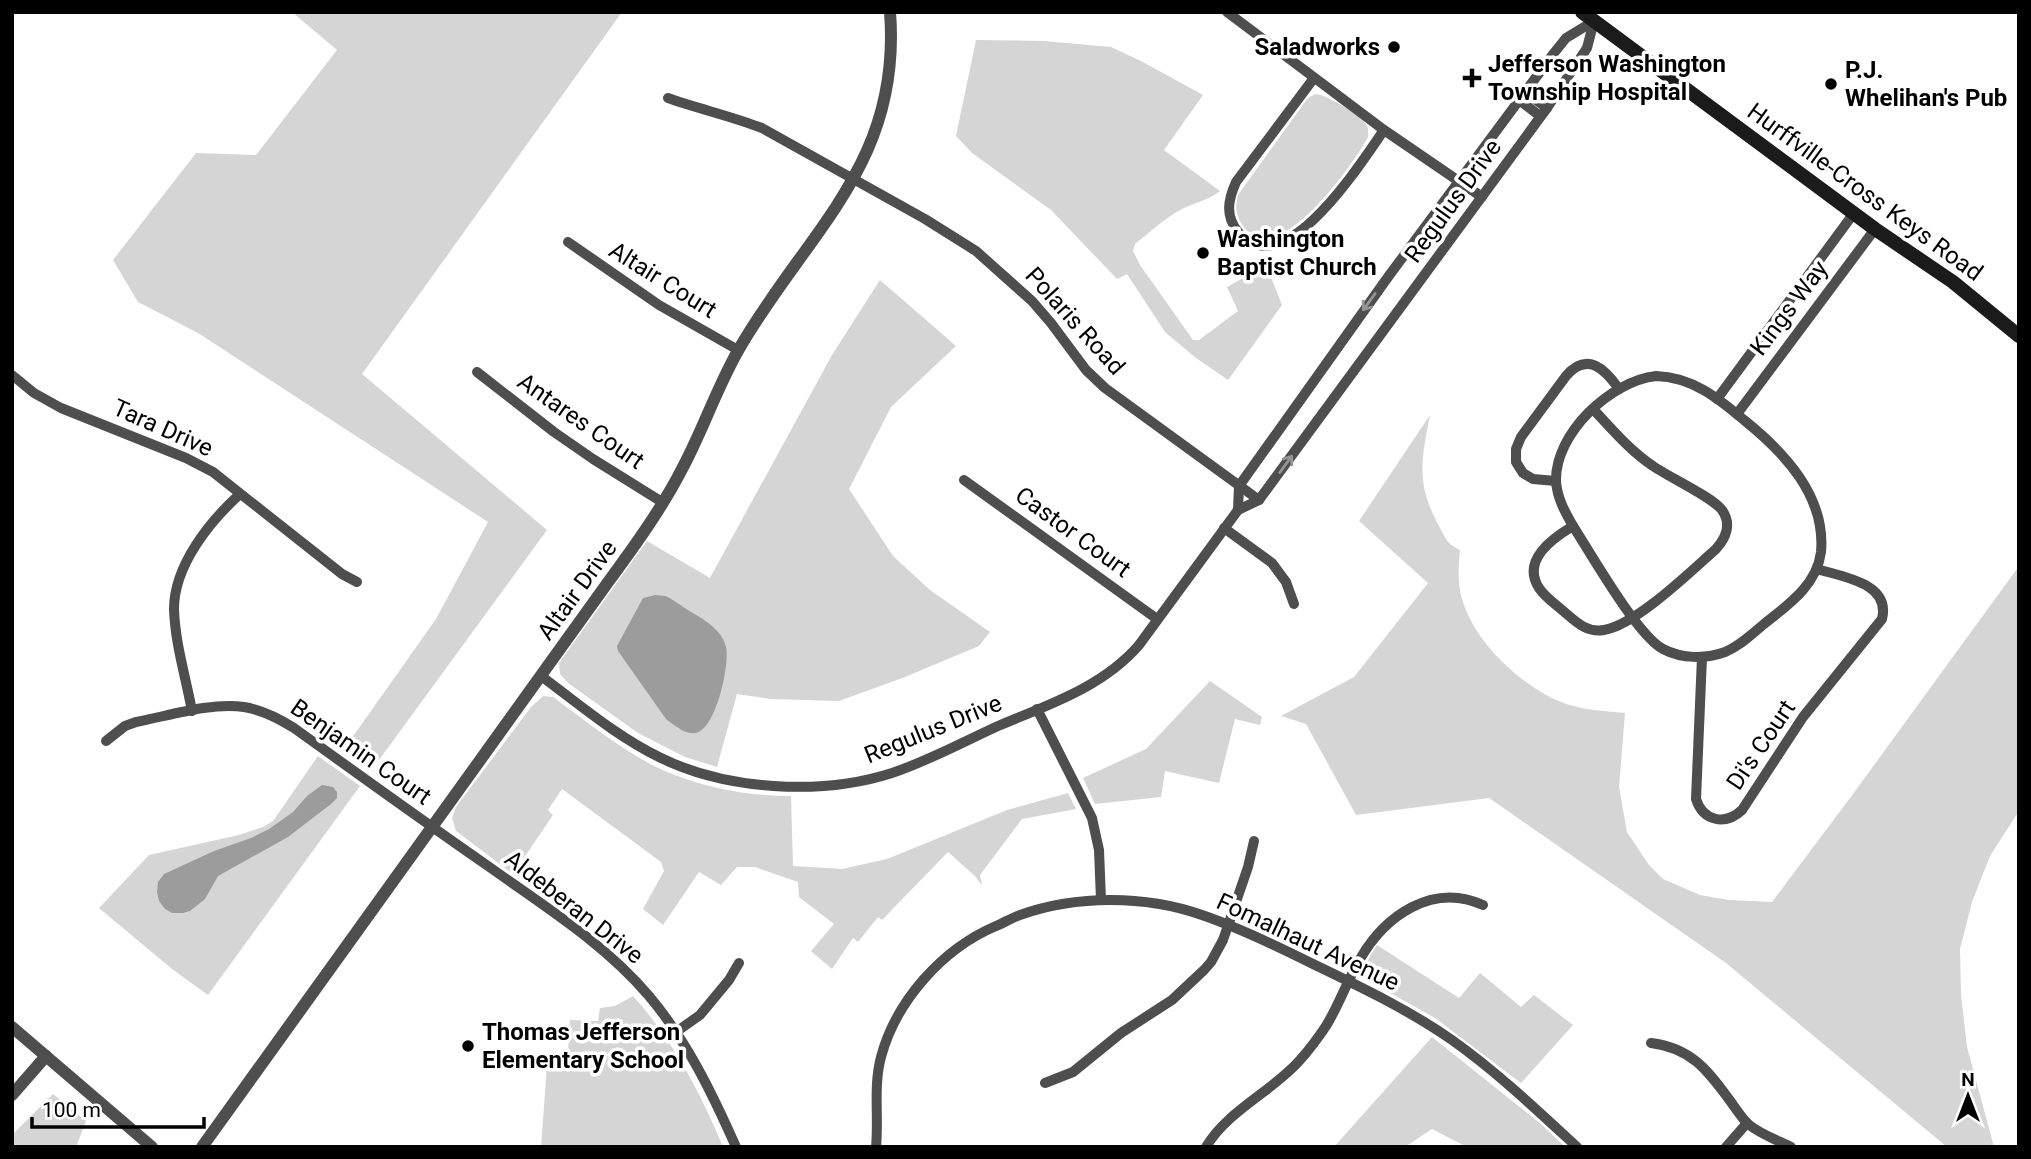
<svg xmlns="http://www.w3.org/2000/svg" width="2031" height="1159" font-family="Roboto,sans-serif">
  <rect width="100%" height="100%" fill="#fff"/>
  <g fill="#d5d5d5">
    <path d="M 292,12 L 622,12 L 362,374 L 547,530 L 379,760 L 349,742 L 436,619 L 488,522 L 198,333 L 138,302 L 113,260 L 196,153 L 256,155 L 337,50 Z"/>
    <path d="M 976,40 L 1044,41 L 1111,47 L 1141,61 L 1203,95 L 1164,150 L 1220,191 C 1210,200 1193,203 1180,210 C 1164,219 1150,232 1135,244 L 1133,251 L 1140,265 L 1193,340 L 1199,340 L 1238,311 L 1227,287 L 1266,265 L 1282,305 L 1228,380 L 1196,358 L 1165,332 L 1127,274 L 1117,279 L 1051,210 L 972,153 L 956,136 Z"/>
    <path d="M 1315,94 C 1326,94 1362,116 1367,126 C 1369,131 1368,133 1368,137 C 1353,165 1305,229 1274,236 C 1265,238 1257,235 1248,232 C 1237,220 1234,210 1238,195 L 1307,99 Z"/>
    <path d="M 880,280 L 956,346 L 891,407 L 849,489 L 893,556 L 930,590 L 990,632 L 979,646 L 905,677 L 839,701 L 771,699 L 737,694 L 717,767 L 685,757 L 638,733 L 568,683 L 560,674 L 559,663 L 647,541 L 710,578 L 832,355 Z"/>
    <path d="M 1430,415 C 1421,461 1416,484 1439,526 C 1446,539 1447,544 1460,550 C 1459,561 1458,572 1459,583 C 1463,632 1517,684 1561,702 C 1581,710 1603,711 1625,713 L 1619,787 L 1627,832 L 1649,865 L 1663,879 L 1700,895 L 1729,900 L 1772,902 L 1853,794 L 2019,566 L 2019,811 L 1990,856 L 1972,902 L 1960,949 L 1961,995 L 1967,1047 L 1994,1147 L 1947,1147 L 1726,963 L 1489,798 L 1356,815 L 1306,724 L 1281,716 L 1354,677 L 1428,583 L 1359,521 Z"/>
    <path d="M 1210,681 L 1262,717 L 1260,725 L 1235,719 L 1219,783 L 1165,771 L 1161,797 L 1095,804 L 1083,778 L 1146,749 Z"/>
    <path d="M 543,696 L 553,697 C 589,723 624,753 665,771 C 704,788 749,796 791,796 L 793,866 L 842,869 L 887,859 L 1007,810 L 1068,793 L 1076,809 L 1022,819 L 980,875 L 982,886 L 976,877 L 948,852 L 882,920 L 878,917 L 858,942 L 853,938 L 832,969 L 811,951 L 834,924 L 799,897 L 798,882 L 755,867 L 737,867 L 721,885 L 699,872 L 663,925 L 643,909 L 664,871 L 661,862 L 562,789 L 548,810 L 553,815 L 513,874 L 456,831 L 452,818 L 456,807 L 531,707 Z"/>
    <path d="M 318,756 L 360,786 L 208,995 L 172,969 L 99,908 L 149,855 L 239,835 L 263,827 L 273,821 Z"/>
    <path d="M 1377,945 L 1459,998 L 1480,973 L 1521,1007 L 1534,995 L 1573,1025 L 1521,1083 L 1435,1018 L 1369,981 C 1361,967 1369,958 1377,945 Z"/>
    <path d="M 633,996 C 673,1040 700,1092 723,1147 L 541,1147 L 548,1052 L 568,1052 L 570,1020 L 598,1021 L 600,1008 L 615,1006 Z"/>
    <path d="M 1432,1037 L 1541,1124 L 1565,1147 L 1467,1147 L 1432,1129 L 1405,1147 L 1334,1147 Z"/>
    <path d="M 53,1094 L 86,1121 L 76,1147 L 12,1147 L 12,1135 Z"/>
  </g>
  <g fill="#9c9c9c">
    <path d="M 655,595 C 655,595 665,596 665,596 C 671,598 674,601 679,604 C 695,616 721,625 726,647 C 730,664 716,731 695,733 C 685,735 673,724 666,719 L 618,651 L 617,646 L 643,598 Z"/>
    <path d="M 322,785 L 333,787 L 337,792 L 337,798 L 331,804 L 288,837 L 218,876 L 205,899 L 190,911 L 183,913 L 172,913 L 165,909 L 159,901 L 157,892 L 158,882 L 164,874 L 214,851 L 251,838 L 269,829 L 293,812 L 307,796 Z"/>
  </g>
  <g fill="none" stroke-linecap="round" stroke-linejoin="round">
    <g stroke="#4e4e4e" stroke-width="10">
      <path d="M 1227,12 L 1384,130 L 1482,197"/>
      <path d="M 1314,78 L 1236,182 C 1228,200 1225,216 1238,232 C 1284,287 1362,161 1384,130"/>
      <path d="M 1525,92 L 1547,108"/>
      <path d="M 668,98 C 699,109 731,116 762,128 L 925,219 L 976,251 L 1032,301 L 1051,323 L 1086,370 L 1105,388 L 1259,500"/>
      <path d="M 1519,100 L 1540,116"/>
      <path d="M 568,242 L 659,305 L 738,350"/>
      <path d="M 477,372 L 554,432 L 593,459 L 662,502"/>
      <path d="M 12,375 L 34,393 L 61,408 L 186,458 L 213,472 L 342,574 L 357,582"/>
      <path d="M 1656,376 C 1692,377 1718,398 1744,420 C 1784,452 1826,496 1821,552 C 1817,585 1788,605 1764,624 C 1752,634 1740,646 1725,652 C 1706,659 1682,659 1663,649 C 1637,635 1591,554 1573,526 C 1565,512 1557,498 1556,481 C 1555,433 1611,381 1656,376 Z"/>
      <path d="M 1717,399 L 1854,213"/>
      <path d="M 1737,414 L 1875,229"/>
      <path d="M 964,480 L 1157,619"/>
      <path d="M 1556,481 L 1533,479 L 1523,473 L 1516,462 L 1516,449 L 1521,437 L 1566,376 C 1587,351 1605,369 1619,389"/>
      <path d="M 1238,510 L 1239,486 L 1388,277 L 1554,53 L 1566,38 L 1594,21"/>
      <path d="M 1573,526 C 1553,538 1521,560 1539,588 C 1545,597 1555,604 1562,610 C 1575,621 1586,633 1604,630 C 1636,625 1691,571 1716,549 C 1726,538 1732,524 1722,510 C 1711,496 1670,478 1653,466 C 1630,451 1612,429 1593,409"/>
      <path d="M 1224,528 L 1272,563 L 1286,582 L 1294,604"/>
      <path d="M 1702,657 L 1696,799 C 1703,821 1725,826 1742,810 L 1803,717 L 1882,619 C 1891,583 1843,577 1817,569"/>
      <path d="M 541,676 C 579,704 616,736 659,757 C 725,790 821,796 892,773 C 928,761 963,742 998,726 C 1048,705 1103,687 1139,645 L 1238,510 L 1259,500 L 1547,108 L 1587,48 L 1594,21"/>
      <path d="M 1037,709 L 1092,818 L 1099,850 L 1101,900"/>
      <path d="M 192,711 C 186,678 175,643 174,609 C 174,566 209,522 240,494"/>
      <path d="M 106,741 L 125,726 L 136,722 C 168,716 211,702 244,707 C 262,710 278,718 294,728 C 358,774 423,821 488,866 C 544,906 604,943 649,996 C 687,1041 712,1093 736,1147"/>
      <path d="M 676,1032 L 700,1015 L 729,980 L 739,963"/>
      <path d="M 1651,1043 C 1692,1048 1708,1071 1731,1102 C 1736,1109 1742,1118 1748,1124 C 1760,1134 1777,1140 1791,1147"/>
      <path d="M 1045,1083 L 1073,1072 L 1121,1033 L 1172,1000 L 1204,970 L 1211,962 L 1223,940 L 1248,867 L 1254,841"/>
      <path d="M 876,1147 C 879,1117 873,1087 881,1057 C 896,1001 942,949 996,926 C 1004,923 1011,918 1020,915 C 1076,895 1145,895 1202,915 C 1240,928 1277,946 1313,964 C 1361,987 1409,1010 1452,1040 C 1497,1072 1537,1110 1577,1147"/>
      <path d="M 1206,1147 C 1227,1111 1273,1091 1300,1060 C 1309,1050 1318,1038 1326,1026 C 1339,1005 1347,981 1360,959 C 1385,916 1432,882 1483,905"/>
      <path d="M 1726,1147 L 1747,1123"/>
    </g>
    <g stroke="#4e4e4e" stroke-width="12">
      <path d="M 12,1027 L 152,1147"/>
      <path d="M 12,1095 L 46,1056"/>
      <path d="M 202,1147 L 606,585 C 633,548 661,510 682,469 C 703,430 717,387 739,349 C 807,231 902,164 890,12"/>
    </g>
    <path stroke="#1b1b1b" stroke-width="14" d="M 1582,12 L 1875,229 L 1953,282 L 2019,336"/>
  </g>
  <defs><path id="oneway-shaft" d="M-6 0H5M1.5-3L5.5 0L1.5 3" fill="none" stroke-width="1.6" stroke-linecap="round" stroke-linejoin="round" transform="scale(1.75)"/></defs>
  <g stroke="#959595">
    <use href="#oneway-shaft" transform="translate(1369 302) rotate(126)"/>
    <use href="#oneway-shaft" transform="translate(1286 464) rotate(-54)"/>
  </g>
  <g fill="#000" stroke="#fff" stroke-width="2.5">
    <circle cx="1394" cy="47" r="7"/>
    <path d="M1468.5 67.5h7v7h7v7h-7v7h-7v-7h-7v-7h7z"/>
    <circle cx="1831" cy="84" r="7"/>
    <circle cx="1203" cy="253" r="7"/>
    <circle cx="468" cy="1046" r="7"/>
  </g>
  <g text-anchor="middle" stroke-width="7" stroke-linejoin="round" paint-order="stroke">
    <g font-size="24" font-weight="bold" fill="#000" stroke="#fff" text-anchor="start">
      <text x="1380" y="55" text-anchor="end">Saladworks</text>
      <text x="1488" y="72">Jefferson Washington<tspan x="1488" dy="28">Township Hospital</tspan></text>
      <text x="1845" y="78">P.J.<tspan x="1845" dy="28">Whelihan's Pub</tspan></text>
      <text x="1217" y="247">Washington<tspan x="1217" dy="28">Baptist Church</tspan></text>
      <text x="482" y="1040">Thomas Jefferson<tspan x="482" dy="28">Elementary School</tspan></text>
    </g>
    <g font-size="24" fill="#000" stroke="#fff">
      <text transform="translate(1865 192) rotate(36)" y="8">Hurffville-Cross Keys Road</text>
      <text transform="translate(1453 201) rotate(-54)" y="8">Regulus Drive</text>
      <text transform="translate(663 280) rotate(32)" y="8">Altair Court</text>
      <text transform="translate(1789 308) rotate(-53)" y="8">Kings Way</text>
      <text transform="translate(1075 321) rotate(48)" y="8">Polaris Road</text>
      <text transform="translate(581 421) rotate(35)" y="8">Antares Court</text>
      <text transform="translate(163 428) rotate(24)" y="8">Tara Drive</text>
      <text transform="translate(1073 532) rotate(36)" y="8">Castor Court</text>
      <text transform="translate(577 590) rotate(-54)" y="8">Altair Drive</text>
      <text transform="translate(933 729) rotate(-22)" y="8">Regulus Drive</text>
      <text transform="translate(1761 745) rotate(-56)" y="8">Di's Court</text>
      <text transform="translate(361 752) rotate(35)" y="8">Benjamin Court</text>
      <text transform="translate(574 907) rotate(38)" y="8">Aldeberan Drive</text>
      <text transform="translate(1308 942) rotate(25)" y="8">Fomalhaut Avenue</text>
    </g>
  </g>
  <rect width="2031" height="1159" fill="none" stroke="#000000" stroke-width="28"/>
  <g transform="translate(1968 1096)" stroke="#ffffff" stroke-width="5" paint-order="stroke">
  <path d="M0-5L12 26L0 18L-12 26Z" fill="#000000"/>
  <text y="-10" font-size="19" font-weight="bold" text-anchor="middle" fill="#000000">N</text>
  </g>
  <path d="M32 1117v10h172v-10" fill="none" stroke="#000000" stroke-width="3.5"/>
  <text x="42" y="1117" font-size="21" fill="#000000" stroke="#ffffff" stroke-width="5" paint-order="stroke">100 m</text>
</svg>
